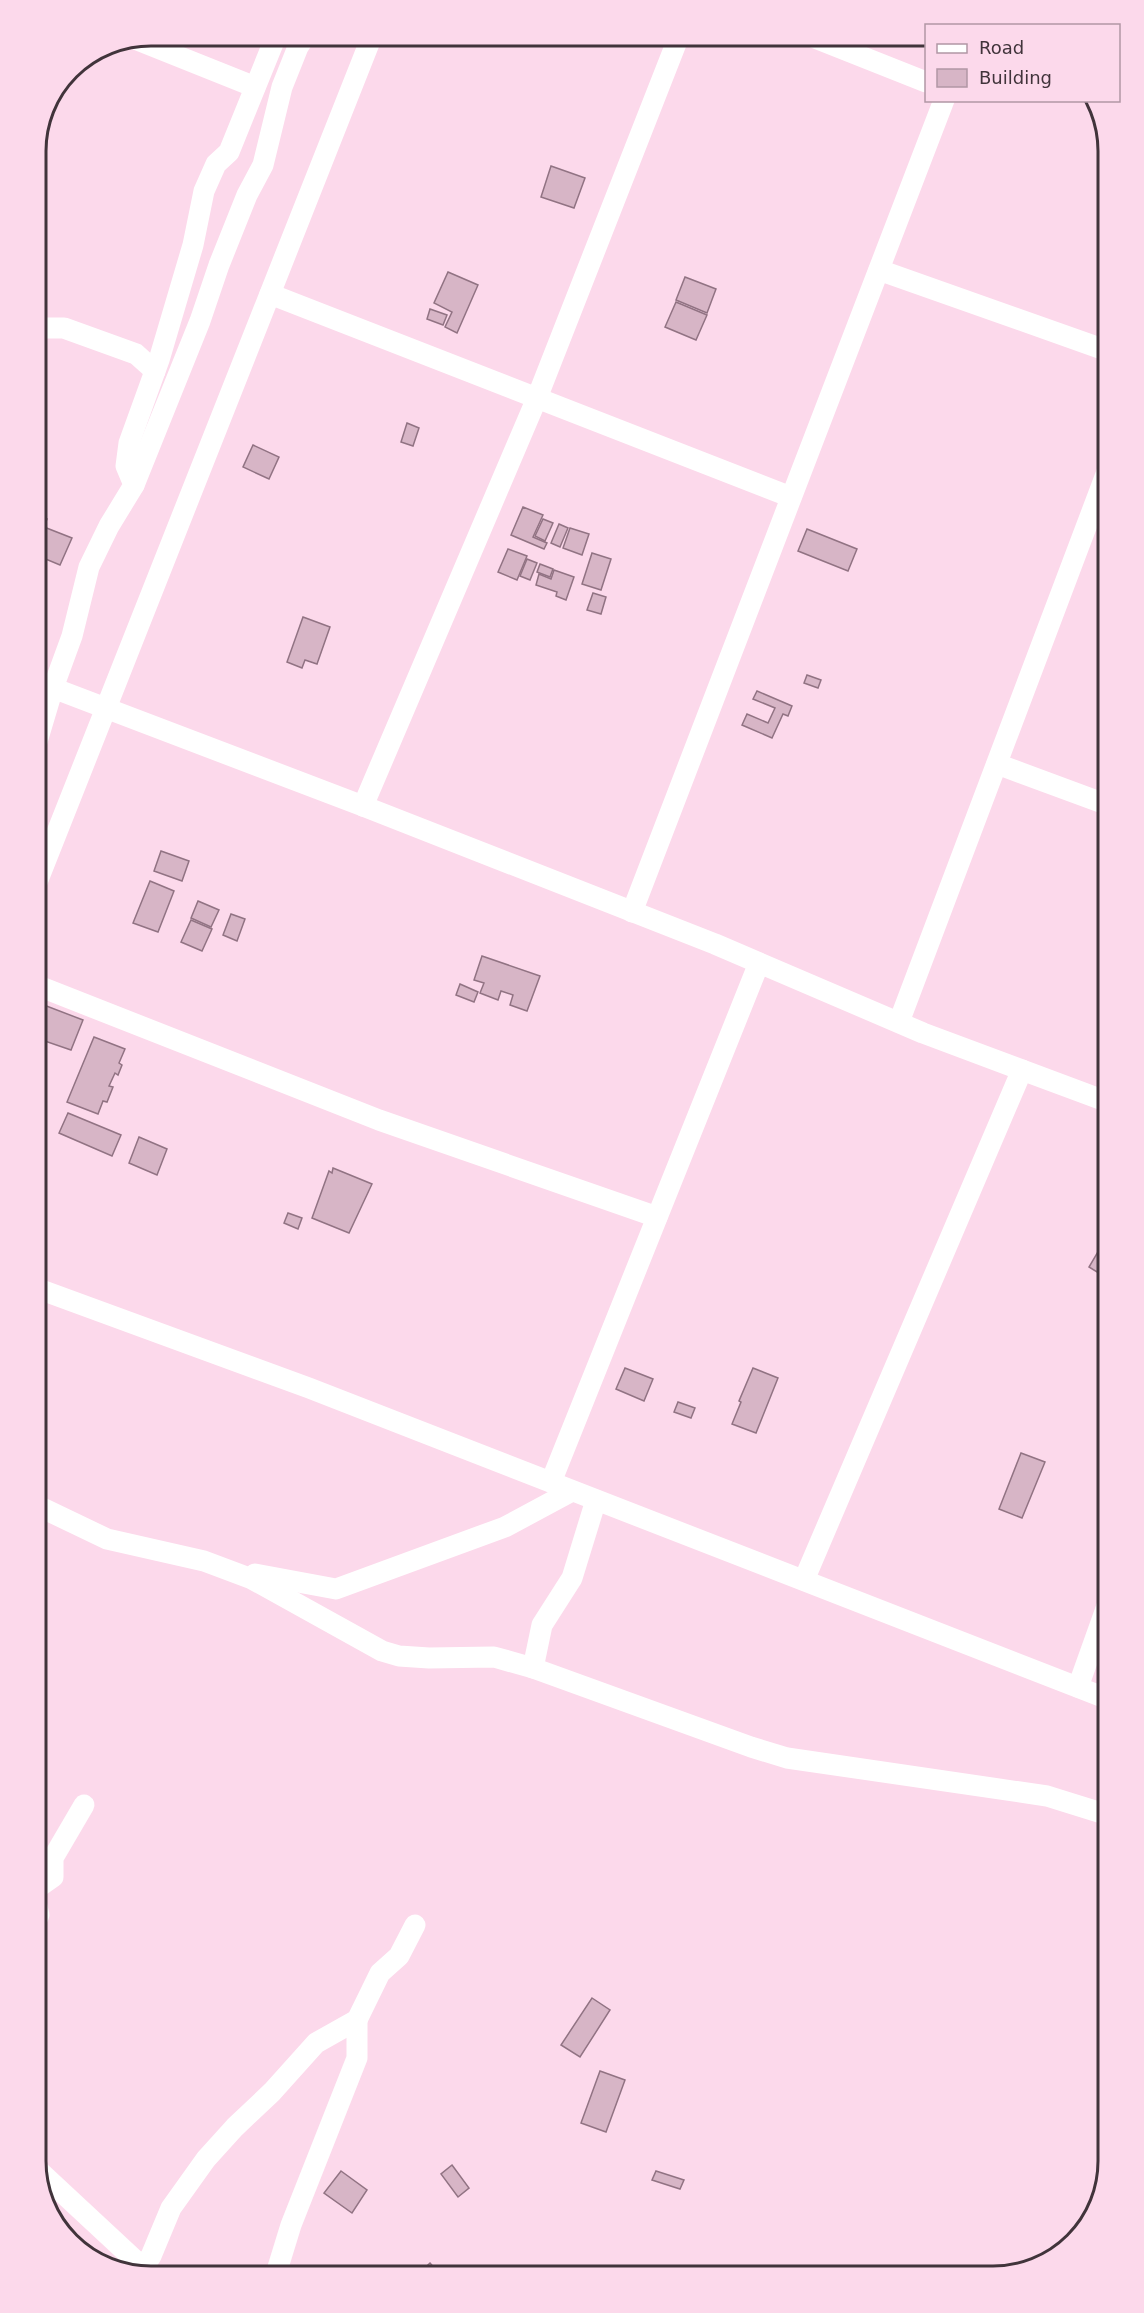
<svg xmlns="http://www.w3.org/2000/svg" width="1144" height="2313" font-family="'DejaVu Sans',sans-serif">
  <rect width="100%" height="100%" fill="#fcd9eb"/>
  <g fill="#d7b5c6" stroke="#917383" stroke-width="1.5">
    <path d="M 551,166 L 585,178 L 574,208 L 541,197 Z"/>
    <path d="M 448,272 L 478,285 L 457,333 L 445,327 L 452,312 L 434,303 Z"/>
    <path d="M 685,277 L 716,289 L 707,313 L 676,300 Z"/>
    <path d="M 676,302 L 707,315 L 696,340 L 665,327 Z"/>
    <path d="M 430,309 L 447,315 L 443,325 L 427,319 Z"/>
    <path d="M 407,423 L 419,428 L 413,446 L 401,442 Z"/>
    <path d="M 253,445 L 279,457 L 269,479 L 243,467 Z"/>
    <path d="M 523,507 L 543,515 L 533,537 L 547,543 L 544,549 L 511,535 Z"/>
    <path d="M 36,515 L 47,519 L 44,527 L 72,538 L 60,565 L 36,555 Z"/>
    <path d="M 543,519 L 553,523 L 545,541 L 535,536 Z"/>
    <path d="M 559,524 L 568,528 L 560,547 L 551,543 Z"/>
    <path d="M 570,528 L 589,534 L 582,555 L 563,548 Z"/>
    <path d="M 807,529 L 857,549 L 848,571 L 798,551 Z"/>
    <path d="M 508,549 L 527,556 L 517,580 L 498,572 Z"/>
    <path d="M 592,553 L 611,559 L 601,590 L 582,584 Z"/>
    <path d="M 527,559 L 537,563 L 530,580 L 520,576 Z"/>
    <path d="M 540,564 L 553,569 L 550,577 L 537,572 Z"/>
    <path d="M 554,570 L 574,577 L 566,600 L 556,596 L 557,592 L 536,585 L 539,574 L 551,579 Z"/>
    <path d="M 593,593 L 606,597 L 601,614 L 587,610 Z"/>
    <path d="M 303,617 L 330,627 L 317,664 L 305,660 L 302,668 L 287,662 Z"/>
    <path d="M 807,675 L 821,680 L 818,688 L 804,683 Z"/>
    <path d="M 757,691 L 792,706 L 788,716 L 783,714 L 772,738 L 742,725 L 747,714 L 768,723 L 775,708 L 753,699 Z"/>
    <path d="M 161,851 L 189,861 L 182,881 L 154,871 Z"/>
    <path d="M 150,881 L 174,891 L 158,932 L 133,923 Z"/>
    <path d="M 198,901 L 219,910 L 211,927 L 191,918 Z"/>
    <path d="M 231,914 L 245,919 L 237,941 L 223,935 Z"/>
    <path d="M 191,920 L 212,929 L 202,951 L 181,942 Z"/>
    <path d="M 482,956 L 540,976 L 527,1011 L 510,1005 L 513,995 L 501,991 L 498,1000 L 480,993 L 484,983 L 474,980 Z"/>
    <path d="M 460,984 L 478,992 L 474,1002 L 456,995 Z"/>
    <path d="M 36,1002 L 83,1020 L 71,1050 L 36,1038 Z"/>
    <path d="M 94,1037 L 125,1049 L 119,1063 L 122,1065 L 118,1075 L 115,1073 L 109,1086 L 113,1087 L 107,1102 L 103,1101 L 98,1114 L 67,1102 Z"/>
    <path d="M 36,1093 L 44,1096 L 36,1116 Z"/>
    <path d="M 68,1113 L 121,1135 L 112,1156 L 59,1133 Z"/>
    <path d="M 139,1137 L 167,1149 L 157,1175 L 129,1163 Z"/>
    <path d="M 333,1168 L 372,1184 L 349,1233 L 312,1218 L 329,1171 L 332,1173 Z"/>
    <path d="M 288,1213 L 302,1218 L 298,1229 L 284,1223 Z"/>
    <path d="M 1099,1250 L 1107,1255 L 1097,1272 L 1089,1267 Z"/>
    <path d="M 1106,1280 L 1108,1281 L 1107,1297 L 1098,1289 Z"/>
    <path d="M 625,1368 L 653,1379 L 644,1401 L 616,1389 Z"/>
    <path d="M 753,1368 L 778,1378 L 756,1433 L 732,1424 L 741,1402 L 739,1401 Z"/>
    <path d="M 678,1402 L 695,1408 L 691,1418 L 674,1412 Z"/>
    <path d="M 1021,1453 L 1045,1462 L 1022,1518 L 999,1509 Z"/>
    <path d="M 592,1998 L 610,2010 L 580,2057 L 561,2045 Z"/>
    <path d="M 600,2071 L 625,2080 L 606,2132 L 581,2123 Z"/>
    <path d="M 452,2165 L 469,2188 L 458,2197 L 441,2174 Z"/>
    <path d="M 341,2171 L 367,2190 L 352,2213 L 324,2193 Z"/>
    <path d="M 656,2171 L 684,2180 L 680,2189 L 652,2180 Z"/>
    <path d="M 430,2263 L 442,2277 L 415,2277 Z"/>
  </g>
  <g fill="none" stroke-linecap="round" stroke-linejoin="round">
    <g stroke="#fff" stroke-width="21">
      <path d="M 810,36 L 926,82"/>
      <path d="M 135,39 L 255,87"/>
      <path d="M 879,270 L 1108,351"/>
      <path d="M 270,294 L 791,497"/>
      <path d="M 36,328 L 64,328 L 136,354 L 155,371"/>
      <path d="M 134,485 L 200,321 L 219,265 L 247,195 L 263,165 L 282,87 L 298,47 L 305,36"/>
      <path d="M 36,681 L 53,688 L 72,636 L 89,567 L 109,526 L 134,485 L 126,466 L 129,443 L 159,360 L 193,245 L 204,191 L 216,164 L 229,152 L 276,36"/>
      <path d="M 36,745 L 53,688 L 363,806 L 715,944 L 923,1033 L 1108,1102"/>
      <path d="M 997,764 L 1108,805"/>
      <path d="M 363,806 L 537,398 L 679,36"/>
      <path d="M 36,885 L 372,36"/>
      <path d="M 632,912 L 944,100"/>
      <path d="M 36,985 L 379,1120 L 657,1217"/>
      <path d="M 899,1022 L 1108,469"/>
      <path d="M 36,1288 L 309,1388 L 1108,1699"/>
      <path d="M 551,1482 L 759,963"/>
      <path d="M 36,1505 L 107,1539 L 204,1561 L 252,1579 L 382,1651 L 399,1656 L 429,1658 L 494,1657 L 533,1668 L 751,1747 L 787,1758 L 1047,1796 L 1108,1815"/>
      <path d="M 255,1574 L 336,1589 L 505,1527 L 572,1491"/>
      <path d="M 804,1580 L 1022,1070"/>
      <path d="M 533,1668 L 542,1625 L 572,1578 L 596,1500"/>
      <path d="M 1078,1687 L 1108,1603"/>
      <path d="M 36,1889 L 53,1877 L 53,1858 L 84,1805"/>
      <path d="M 36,1921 L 39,1915 L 36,1902"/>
      <path d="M 38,2170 L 152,2276"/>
      <path d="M 143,2267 L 151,2256 L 171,2208 L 206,2159 L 235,2127 L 272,2092 L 316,2043 L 357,2020 L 380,1973 L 399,1956 L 415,1925"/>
      <path d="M 275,2277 L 291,2225 L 357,2058 L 357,2020"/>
    </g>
  </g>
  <path d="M0 0H1144V2313H0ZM151 46H993A105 105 0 0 1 1098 151V2161A105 105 0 0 1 993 2266H151A105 105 0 0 1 46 2161V151A105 105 0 0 1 151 46Z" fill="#fcd9eb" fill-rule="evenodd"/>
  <path fill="none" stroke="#41343b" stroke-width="3" d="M151 46H993A105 105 0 0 1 1098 151V2161A105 105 0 0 1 993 2266H151A105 105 0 0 1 46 2161V151A105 105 0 0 1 151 46Z"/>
  <rect x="925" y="24" width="195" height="78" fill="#fcd9eb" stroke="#b197a5" stroke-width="1.5"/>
  <rect x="937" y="44" width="30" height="9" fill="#ffffff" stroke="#b197a5" stroke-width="1.5"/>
  <text x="979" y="54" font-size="18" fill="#41343b">Road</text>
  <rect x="937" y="69" width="30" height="18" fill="#d7b5c6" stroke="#b197a5" stroke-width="1.5"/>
  <text x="979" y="84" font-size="18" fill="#41343b">Building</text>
</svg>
